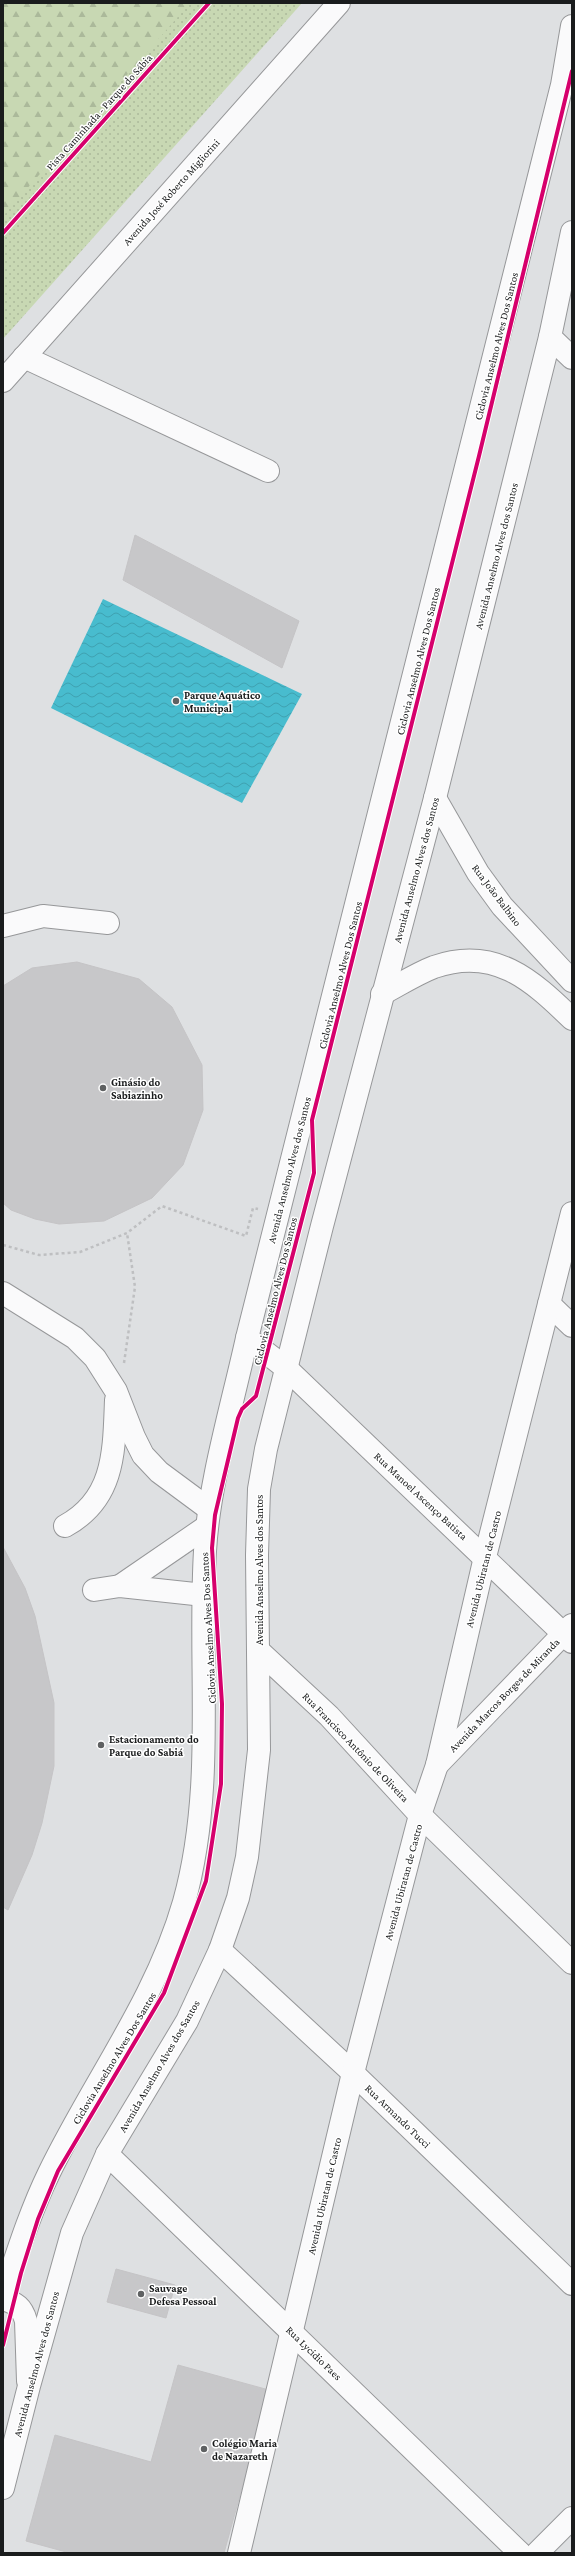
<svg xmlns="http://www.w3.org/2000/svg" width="575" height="2556" font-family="'Crimson Pro',serif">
  <defs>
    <pattern id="grass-dots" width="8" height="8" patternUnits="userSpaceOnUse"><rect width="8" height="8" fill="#c8d8b3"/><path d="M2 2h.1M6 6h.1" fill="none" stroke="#abb99a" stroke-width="1.8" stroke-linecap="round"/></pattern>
    <pattern id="forest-firs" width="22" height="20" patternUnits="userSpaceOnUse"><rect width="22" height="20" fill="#c8d8b3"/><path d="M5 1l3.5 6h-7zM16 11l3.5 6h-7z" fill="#abb99a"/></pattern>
    <pattern id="water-waves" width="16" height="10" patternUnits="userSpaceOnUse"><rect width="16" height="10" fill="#48bcce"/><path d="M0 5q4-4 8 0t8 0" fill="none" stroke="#3ea1b0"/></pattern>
  </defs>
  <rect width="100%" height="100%" fill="#dee0e2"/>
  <path fill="url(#grass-dots)" d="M 3,3 L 302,3 L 3,339 Z"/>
  <path fill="url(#forest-firs)" d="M 3,3 L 190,3 L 3,216 Z"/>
  <path fill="url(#water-waves)" d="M 103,599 L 302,694 L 242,803 L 51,708 Z"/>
  <g fill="#c7c7c9" stroke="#c5c4c6">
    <path d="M 135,535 L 299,621 L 282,668 L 123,580 Z"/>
    <path d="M 77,962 L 139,979 L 172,1007 L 202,1065 L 203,1110 L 183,1165 L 152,1198 L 104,1221 L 59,1224 L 35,1219 L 11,1210 L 3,1203 L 3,986 L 32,968 Z"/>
    <path d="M 3,1547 L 25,1588 L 35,1616 L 54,1703 L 54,1766 L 42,1823 L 32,1855 L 8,1910 L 3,1907 Z"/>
    <path d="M 116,2269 L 175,2285 L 166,2318 L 107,2302 Z"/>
    <path d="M 178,2365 L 269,2390 L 224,2553 L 70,2553 L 26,2541 L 55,2435 L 151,2462 Z"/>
  </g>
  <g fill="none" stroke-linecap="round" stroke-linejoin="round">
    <g stroke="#969799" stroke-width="24">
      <g id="minor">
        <path d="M 550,337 L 572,358"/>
        <path d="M 24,357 L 268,471"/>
        <path d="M 3,381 L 339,3"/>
        <path d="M 3,926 L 43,916 L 108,923"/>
        <path d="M 3,1293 L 75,1338 L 95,1358 L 116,1391 L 134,1437 L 143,1455 L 159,1472 L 209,1509"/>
        <path d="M 549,1304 L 572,1326"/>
        <path d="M 247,1338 L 286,1368 L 572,1642"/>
        <path d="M 65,1526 C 115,1499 114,1451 116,1400"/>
        <path d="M 120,1586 L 206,1527"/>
        <path d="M 94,1590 L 120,1586 L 204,1595"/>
        <path d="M 259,1651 L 329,1716 L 420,1815 L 572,1963"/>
        <path d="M 437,1765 L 572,1625"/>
        <path d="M 220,1950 L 353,2073 L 572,2284"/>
        <path d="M 107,2154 L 520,2553"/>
        <path d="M 3,2299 C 16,2303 22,2307 26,2321 L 28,2381"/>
        <path d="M 239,2553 L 353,2073 L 420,1815 L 437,1765 L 485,1557 L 572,1213"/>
        <path d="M 537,2553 L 572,2518"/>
      </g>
    </g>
    <g stroke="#969799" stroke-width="24">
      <g id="major">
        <path d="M 435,798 L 478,873 L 502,906 L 572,981"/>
        <path d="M 382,994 C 399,985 416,974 434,967 C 494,946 531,979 572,1019"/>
        <path d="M 3,2296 C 17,2254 30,2212 49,2173 C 93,2082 156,2000 184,1902 C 216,1787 198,1669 205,1551 C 209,1483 232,1406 247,1338 L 562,85 L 572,26"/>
        <path d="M 3,2488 L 29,2386 L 72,2233 L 107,2154 L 187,2021 L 220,1950 L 238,1898 L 247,1857 L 259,1750 L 257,1555 L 259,1489 L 266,1449 L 322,1226 L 435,798 L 550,337 L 572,232"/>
      </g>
    </g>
    <g stroke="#bebfc1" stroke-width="2.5" stroke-dasharray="3 3" stroke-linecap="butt">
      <path d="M 3,233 L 209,3"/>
      <path d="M 3,1245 L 39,1255 L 80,1252 L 127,1233 L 162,1206 L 246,1236 L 253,1208 L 258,1209"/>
      <path d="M 124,1363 L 135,1287 L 127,1233"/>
    </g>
    <use href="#minor" stroke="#fafafb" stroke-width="22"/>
    <use href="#major" stroke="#fafafb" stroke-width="22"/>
    <g stroke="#fff" stroke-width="6">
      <g id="cycleway">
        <path d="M 3,233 L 209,3"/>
        <path d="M 3,2345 L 21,2273 L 38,2219 L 58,2171 L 164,1993 L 206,1881 L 221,1784 L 222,1704 L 212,1548 L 215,1515 L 238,1418 L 242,1409 L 256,1396 L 314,1173 L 312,1120 L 479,456 L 572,71"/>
      </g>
    </g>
    <use href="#cycleway" stroke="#d6006c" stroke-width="4"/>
  </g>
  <g fill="#5f6162" stroke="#fff" stroke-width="1.5">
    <circle cx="176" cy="701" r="4"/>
    <circle cx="103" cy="1088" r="4"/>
    <circle cx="101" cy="1745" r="4"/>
    <circle cx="141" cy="2294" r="4"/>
    <circle cx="204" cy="2449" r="4"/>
  </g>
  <g text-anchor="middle" stroke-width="3" stroke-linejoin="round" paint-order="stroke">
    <g font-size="11" fill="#1a1c1d" stroke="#fff">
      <text transform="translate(99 112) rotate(-48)" y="4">Pista Caminhada - Parque do Sábia</text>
      <text transform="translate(171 192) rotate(-48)" y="4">Avenida José Roberto Migliorini</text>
      <text transform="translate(496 346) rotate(-76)" y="4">Ciclovia Anselmo Alves Dos Santos</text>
      <text transform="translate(496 556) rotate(-76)" y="4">Avenida Anselmo Alves dos Santos</text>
      <text transform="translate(418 661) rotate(-76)" y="4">Ciclovia Anselmo Alves Dos Santos</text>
      <text transform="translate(416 870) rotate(-75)" y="4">Avenida Anselmo Alves dos Santos</text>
      <text transform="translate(497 895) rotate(53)" y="4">Rua João Balbino</text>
      <text transform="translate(340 975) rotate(-76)" y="4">Ciclovia Anselmo Alves Dos Santos</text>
      <text transform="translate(289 1170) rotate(-76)" y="4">Avenida Anselmo Alves dos Santos</text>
      <text transform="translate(275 1291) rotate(-76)" y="4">Ciclovia Anselmo Alves Dos Santos</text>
      <text transform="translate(421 1496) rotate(43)" y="4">Rua Manoel Ascenço Batista</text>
      <text transform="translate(483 1569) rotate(-76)" y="4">Avenida Ubiratan de Castro</text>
      <text transform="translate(259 1570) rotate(-90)" y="4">Avenida Anselmo Alves dos Santos</text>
      <text transform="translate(208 1628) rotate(-93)" y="4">Ciclovia Anselmo Alves Dos Santos</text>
      <text transform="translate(504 1695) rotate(-46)" y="4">Avenida Marcos Borges de Miranda</text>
      <text transform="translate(356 1747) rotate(46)" y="4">Rua Francisco Antônio de Oliveira</text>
      <text transform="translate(403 1882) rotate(-75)" y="4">Avenida Ubiratan de Castro</text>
      <text transform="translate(114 2058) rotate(-59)" y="4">Ciclovia Anselmo Alves Dos Santos</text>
      <text transform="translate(159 2066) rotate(-60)" y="4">Avenida Anselmo Alves dos Santos</text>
      <text transform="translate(398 2116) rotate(44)" y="4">Rua Armando Tucci</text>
      <text transform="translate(324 2196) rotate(-77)" y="4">Avenida Ubiratan de Castro</text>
      <text transform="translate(314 2353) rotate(44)" y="4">Rua Lycidio Paes</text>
      <text transform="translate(36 2364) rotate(-75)" y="4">Avenida Anselmo Alves dos Santos</text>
    </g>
    <g font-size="11" font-weight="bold" fill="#1a1c1d" stroke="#fff" text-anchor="start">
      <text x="184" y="699">Parque Aquático<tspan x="184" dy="13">Municipal</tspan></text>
      <text x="111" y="1086">Ginásio do<tspan x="111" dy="13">Sabiazinho</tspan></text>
      <text x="109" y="1743">Estacionamento do<tspan x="109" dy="13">Parque do Sabiá</tspan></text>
      <text x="149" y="2292">Sauvage<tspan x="149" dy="13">Defesa Pessoal</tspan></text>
      <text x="212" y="2447">Colégio Maria<tspan x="212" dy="13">de Nazareth</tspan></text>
    </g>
  </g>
  <rect width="575" height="2556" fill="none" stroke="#1a1c1d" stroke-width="8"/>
</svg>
